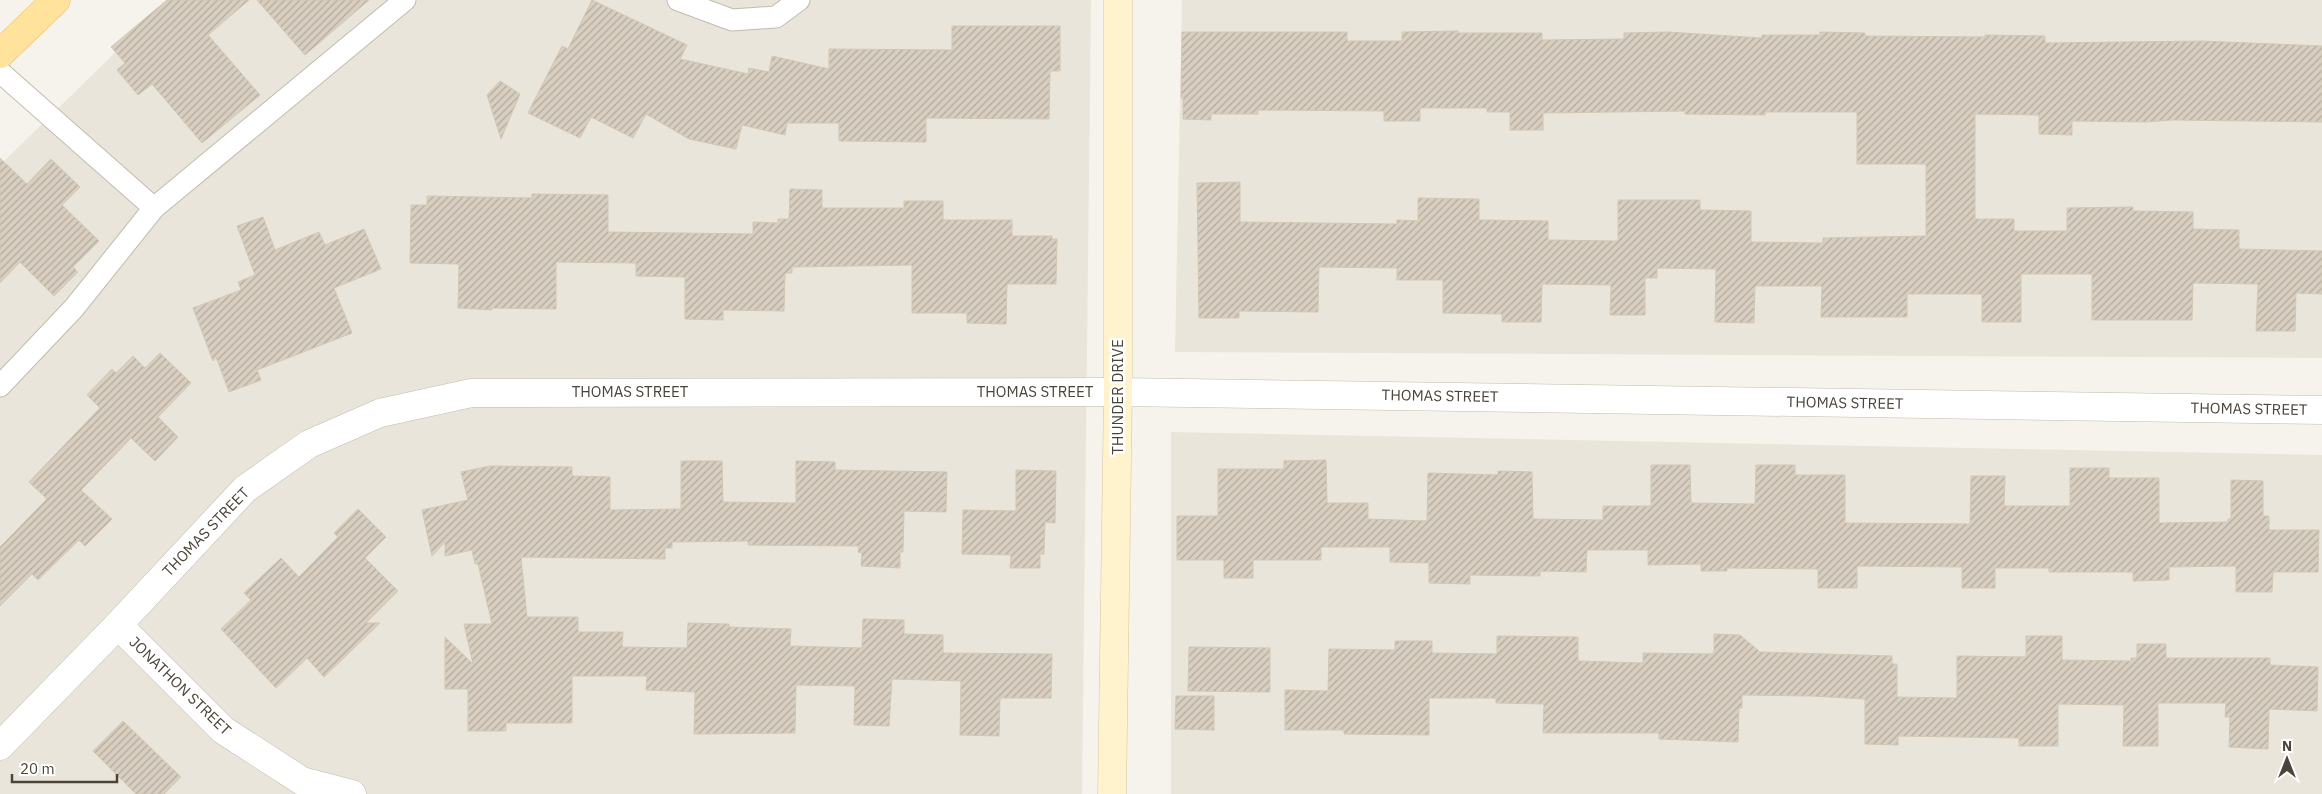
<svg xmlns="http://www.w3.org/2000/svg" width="2322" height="794" font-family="'IBM Plex Sans',sans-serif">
  <defs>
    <pattern id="building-hatch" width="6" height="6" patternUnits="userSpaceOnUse" patternTransform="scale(1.25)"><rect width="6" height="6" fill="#d8cfc1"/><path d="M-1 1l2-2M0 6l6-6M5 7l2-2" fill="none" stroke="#b1aa9e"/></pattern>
  </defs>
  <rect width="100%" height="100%" fill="#f6f3ec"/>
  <g fill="#eae5da">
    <path d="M 169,0 L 1091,0 L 1082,794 L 0,794 L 0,165 Z"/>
    <path d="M 1182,0 L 2322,0 L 2322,358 L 1175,352 Z"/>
    <path d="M 1171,432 L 2322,455 L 2322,794 L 1171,794 Z"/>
  </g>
  <g fill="url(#building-hatch)" stroke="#d3c7b4">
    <path d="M 167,0 L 249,0 L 208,35 L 260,95 L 202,143 L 152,84 L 138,95 L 117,70 L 125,63 L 111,47 Z"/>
    <path d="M 257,0 L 369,0 L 305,55 Z"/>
    <path d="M 592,0 L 687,45 L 680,59 L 748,74 L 749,68 L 769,72 L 772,56 L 829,69 L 829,49 L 952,50 L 952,26 L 1060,26 L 1060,71 L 1050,71 L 1049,119 L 926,118 L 926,142 L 839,141 L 839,123 L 787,123 L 785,135 L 742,125 L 736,149 L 689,139 L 646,114 L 633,138 L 591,117 L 580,138 L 528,113 L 562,46 L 568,49 Z"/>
    <path d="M 1458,31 L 1458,33 L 1542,33 L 1542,40 L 1624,39 L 1624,33 L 1668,32 L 1762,38 L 1762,35 L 1820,35 L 1820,32 L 1865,33 L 1865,36 L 1985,37 L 1985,35 L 2045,36 L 2045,43 L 2202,41 L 2322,46 L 2322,122 L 2172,120 L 2146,122 L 2072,121 L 2072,135 L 2039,134 L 2039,115 L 1975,114 L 1975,219 L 2014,219 L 2014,231 L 2067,231 L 2067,208 L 2133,207 L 2133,211 L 2193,212 L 2193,229 L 2239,230 L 2239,249 L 2322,251 L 2322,294 L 2296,293 L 2295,331 L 2256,331 L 2258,284 L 2193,283 L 2192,320 L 2092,320 L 2092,274 L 2021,274 L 2021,322 L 1982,322 L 1982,294 L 1907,294 L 1907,317 L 1821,317 L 1822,286 L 1755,286 L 1754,323 L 1715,322 L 1716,269 L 1657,268 L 1657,278 L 1645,278 L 1645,315 L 1610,315 L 1611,285 L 1542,284 L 1541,322 L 1502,322 L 1502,314 L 1443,313 L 1443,280 L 1397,280 L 1397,268 L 1319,267 L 1318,312 L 1239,311 L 1239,318 L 1199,318 L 1197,183 L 1240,182 L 1240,222 L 1397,224 L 1397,220 L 1418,221 L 1418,198 L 1479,199 L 1479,220 L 1548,221 L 1548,240 L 1618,241 L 1618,200 L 1700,200 L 1700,210 L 1751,211 L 1751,242 L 1823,243 L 1823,238 L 1926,236 L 1926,164 L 1857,164 L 1857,112 L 1765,112 L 1765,115 L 1685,114 L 1685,111 L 1543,113 L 1543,130 L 1510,130 L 1510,112 L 1487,112 L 1487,108 L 1420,108 L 1420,121 L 1384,121 L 1384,111 L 1258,110 L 1258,114 L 1211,114 L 1211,120 L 1183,119 L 1183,98 L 1181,98 L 1182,32 L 1347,32 L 1347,41 L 1402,41 L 1402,32 Z"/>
    <path d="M 500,81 L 520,94 L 501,139 L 487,95 Z"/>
    <path d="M 0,158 L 27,184 L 51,159 L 80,187 L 62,205 L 99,241 L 73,267 L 78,272 L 54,296 L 20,262 L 0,283 Z"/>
    <path d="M 790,189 L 822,190 L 822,208 L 904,208 L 904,201 L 943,201 L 943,220 L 1012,220 L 1012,236 L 1052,236 L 1052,239 L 1057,239 L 1056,284 L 1007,284 L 1006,324 L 967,323 L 967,313 L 912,313 L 912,265 L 792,267 L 792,273 L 785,273 L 784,311 L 723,310 L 723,320 L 685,319 L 685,277 L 636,276 L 636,263 L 556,262 L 556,309 L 492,308 L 492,310 L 458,308 L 459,264 L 410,263 L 411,205 L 427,205 L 427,196 L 532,198 L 532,194 L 608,195 L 608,232 L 753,234 L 753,222 L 778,223 L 778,219 L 789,219 Z"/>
    <path d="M 263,217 L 275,250 L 319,232 L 325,245 L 364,229 L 381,269 L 334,288 L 352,333 L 257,370 L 261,380 L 229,392 L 216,357 L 213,361 L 193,308 L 241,290 L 238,282 L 255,275 L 237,226 Z"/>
    <path d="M 160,353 L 191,383 L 158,417 L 178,437 L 155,461 L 131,438 L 81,490 L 112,519 L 85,546 L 79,540 L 38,580 L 32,574 L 0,606 L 0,547 L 47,499 L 29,482 L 100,408 L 87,395 L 112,369 L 116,373 L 133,356 L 145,368 Z"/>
    <path d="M 1326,460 L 1327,503 L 1368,503 L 1368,519 L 1427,521 L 1428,473 L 1498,475 L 1498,471 L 1532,472 L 1533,519 L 1603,520 L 1603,506 L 1651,506 L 1651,465 L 1690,465 L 1691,503 L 1755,504 L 1756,465 L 1795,465 L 1795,475 L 1845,475 L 1845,523 L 1970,524 L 1971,476 L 2005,476 L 2004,506 L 2070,506 L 2070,468 L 2109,468 L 2109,478 L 2159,478 L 2159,523 L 2228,522 L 2228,519 L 2231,519 L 2231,480 L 2263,481 L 2263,516 L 2269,516 L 2269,530 L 2319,530 L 2318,572 L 2273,572 L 2272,592 L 2236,592 L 2236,566 L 2169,567 L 2169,580 L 2133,581 L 2133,572 L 2049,572 L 2049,568 L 1995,568 L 1995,588 L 1962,588 L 1962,567 L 1857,566 L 1857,588 L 1818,588 L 1818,569 L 1727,568 L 1727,571 L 1701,571 L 1701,564 L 1648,565 L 1648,550 L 1587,550 L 1586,572 L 1540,571 L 1540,576 L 1470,575 L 1470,584 L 1429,583 L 1429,563 L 1390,562 L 1390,547 L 1321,547 L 1321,560 L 1253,560 L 1253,578 L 1224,578 L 1224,560 L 1177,560 L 1177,516 L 1218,516 L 1218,469 L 1284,469 L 1284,461 Z"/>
    <path d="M 681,461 L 722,461 L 723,502 L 796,503 L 796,461 L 835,462 L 835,470 L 947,472 L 946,512 L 904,511 L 903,552 L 900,552 L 900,568 L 861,566 L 862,553 L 858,552 L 859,546 L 748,545 L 748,541 L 672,542 L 672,548 L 665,548 L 665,559 L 521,557 L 527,617 L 578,617 L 578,632 L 623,632 L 622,647 L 687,648 L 688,623 L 729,624 L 729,627 L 791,629 L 790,646 L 862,648 L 863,619 L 904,620 L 904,634 L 943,635 L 943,653 L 1052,654 L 1051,698 L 1000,698 L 999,736 L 960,735 L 961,681 L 892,679 L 889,726 L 854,725 L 855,686 L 796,685 L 795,733 L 694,734 L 695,692 L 646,690 L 647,676 L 572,676 L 572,723 L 506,723 L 506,731 L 468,731 L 468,689 L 445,689 L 445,637 L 473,664 L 464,624 L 492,624 L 478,564 L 475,564 L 472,550 L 445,556 L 445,542 L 432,556 L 422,510 L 468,500 L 461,472 L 490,466 L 572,467 L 572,476 L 610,477 L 610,510 L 681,509 Z"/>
    <path d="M 1016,470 L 1056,471 L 1055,523 L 1045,522 L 1044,554 L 1040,554 L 1040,568 L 1010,568 L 1011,555 L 962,554 L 963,510 L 1016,511 Z"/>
    <path d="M 358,509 L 386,537 L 365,558 L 398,591 L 366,623 L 380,623 L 324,677 L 307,658 L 276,688 L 221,629 L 251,600 L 244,593 L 281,558 L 299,577 L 338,537 L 334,533 Z"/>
    <path d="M 1714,634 L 1740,635 L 1760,652 L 1892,656 L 1892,664 L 1897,664 L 1897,697 L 1957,698 L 1957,656 L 2026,657 L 2026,636 L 2062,636 L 2062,660 L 2131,661 L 2131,658 L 2137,658 L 2137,644 L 2166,644 L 2166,658 L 2270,658 L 2270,665 L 2318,667 L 2317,711 L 2269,709 L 2268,749 L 2229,747 L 2230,717 L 2225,717 L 2226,703 L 2158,703 L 2158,746 L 2123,746 L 2124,705 L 2058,704 L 2058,746 L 2019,746 L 2019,738 L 1898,736 L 1898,745 L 1865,744 L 1865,699 L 1811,696 L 1742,695 L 1742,708 L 1739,708 L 1738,742 L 1659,739 L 1659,733 L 1543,733 L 1544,704 L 1496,703 L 1496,698 L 1429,698 L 1429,735 L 1344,734 L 1344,730 L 1285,730 L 1285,690 L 1328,691 L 1329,649 L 1395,650 L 1395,641 L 1432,641 L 1432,653 L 1497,654 L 1497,636 L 1578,637 L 1578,661 L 1643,663 L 1643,653 L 1712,654 L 1714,651 Z"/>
    <path d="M 1189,647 L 1270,648 L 1270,692 L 1188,691 Z"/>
    <path d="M 1176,696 L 1214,696 L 1214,730 L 1175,729 Z"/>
    <path d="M 123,721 L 181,777 L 164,794 L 136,794 L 93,751 Z"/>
  </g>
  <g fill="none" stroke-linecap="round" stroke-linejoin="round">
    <g stroke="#c2bbae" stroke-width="23">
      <g id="lane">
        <path d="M 678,0 L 732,20 L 776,17 L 799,0"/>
        <path d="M 0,72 L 154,208"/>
        <path d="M 0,386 L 74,308 L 154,208 L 405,0"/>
      </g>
    </g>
    <g stroke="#c2bbae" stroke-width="29">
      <g id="street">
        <path d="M 118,625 L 223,730 L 302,781 L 352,794"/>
        <path d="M 0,746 L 118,625 L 245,489 L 309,444 L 380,413 L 471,393 L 1118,392 L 2322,410"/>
      </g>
    </g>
    <g stroke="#d6c79b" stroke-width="29">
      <path id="secondary" d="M 1112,794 L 1118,392 L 1118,0"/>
    </g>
    <g stroke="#e6c16a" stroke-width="29">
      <path id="primary" d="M 0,54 L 56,0"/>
    </g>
    <use href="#lane" stroke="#fff" stroke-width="21"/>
    <use href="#street" stroke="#fff" stroke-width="28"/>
    <use href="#secondary" stroke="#fff3cd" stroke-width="28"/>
    <use href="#primary" stroke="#ffe39c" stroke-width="28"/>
  </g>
  <g text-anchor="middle" stroke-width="5" stroke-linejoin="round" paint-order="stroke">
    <g font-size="15" fill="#4b4439" stroke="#fff">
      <text x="630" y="397">THOMAS STREET</text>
      <text x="1035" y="397">THOMAS STREET</text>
      <text transform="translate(1440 396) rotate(1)" y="5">THOMAS STREET</text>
      <text transform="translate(1118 397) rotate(-90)" y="5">THUNDER DRIVE</text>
      <text transform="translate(1845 403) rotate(1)" y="5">THOMAS STREET</text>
      <text transform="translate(2249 409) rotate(1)" y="5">THOMAS STREET</text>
      <text transform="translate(206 532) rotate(-46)" y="5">THOMAS STREET</text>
      <text transform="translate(180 686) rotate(44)" y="5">JONATHON STREET</text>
    </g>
  </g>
  <g transform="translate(2287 759)" stroke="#ffffff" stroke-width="4" paint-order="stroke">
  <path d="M0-4L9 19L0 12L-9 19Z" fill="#4b4439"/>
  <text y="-8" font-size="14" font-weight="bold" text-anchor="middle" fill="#4b4439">N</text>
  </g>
  <path d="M12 774v8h105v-8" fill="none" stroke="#4b4439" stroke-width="2.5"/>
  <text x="20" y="774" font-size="15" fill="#4b4439" stroke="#ffffff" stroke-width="4" paint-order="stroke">20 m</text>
</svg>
